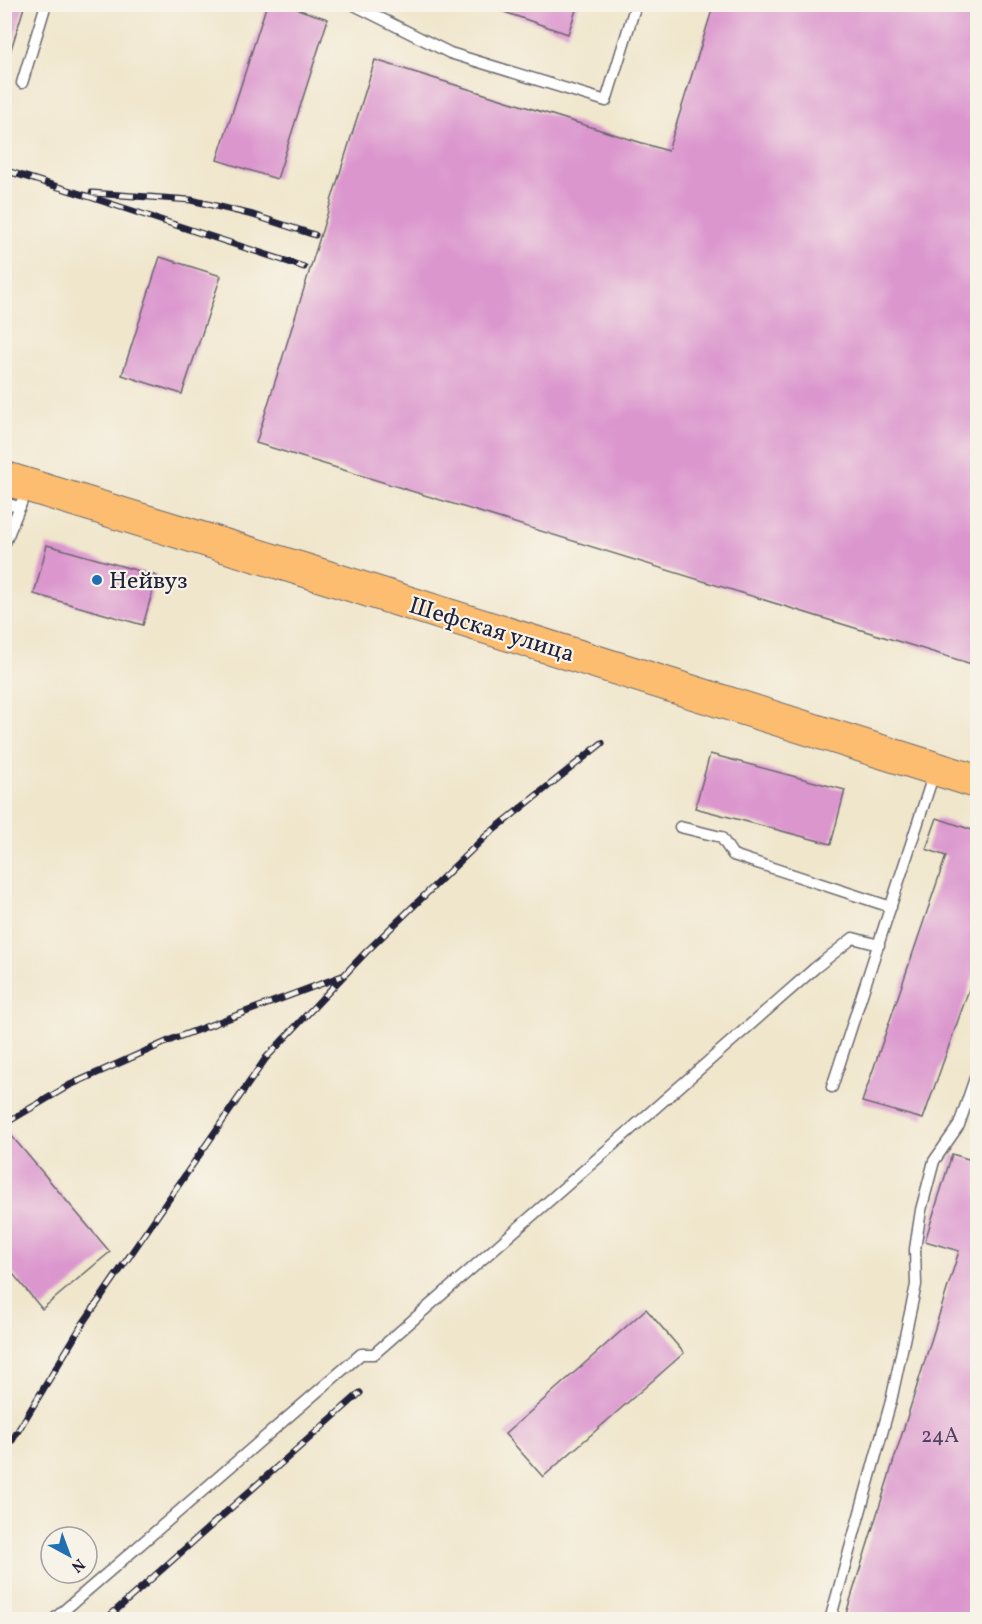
<svg xmlns="http://www.w3.org/2000/svg" width="982" height="1624" font-family="Vollkorn,serif">
  <rect width="100%" height="100%" fill="#f7f3e8"/>
  <filter id="ink" filterUnits="userSpaceOnUse"><feTurbulence type="fractalNoise" baseFrequency=".0167" numOctaves="2"/><feDisplacementMap in="SourceGraphic" scale="12" xChannelSelector="R" yChannelSelector="G"/><feConvolveMatrix kernelMatrix="1 2 1 2 8 2 1 2 1" color-interpolation-filters="sRGB"/></filter>
  <filter id="wash" filterUnits="userSpaceOnUse"><feTurbulence type="fractalNoise" baseFrequency=".008" numOctaves="4" result="noise"/><feDisplacementMap in="SourceGraphic" scale="24" xChannelSelector="R" yChannelSelector="G"/><feGaussianBlur stdDeviation="1.35" result="paint"/><feColorMatrix in="noise" values="0 0 0 0 0 0 0 0 0 0 0 0 0 0 0 0 0 1.4 0 .05"/><feComposite in="paint" operator="in"/></filter>
  <g filter="url(#wash)">
    <rect width="100%" height="100%" fill="#f0e6cc"/>
    <g id="blocks">
      <g fill="#db96ce">
        <path d="M 4,4 L 25,4 L 5,69 L 4,69 Z"/>
        <path d="M 267,4 L 281,4 L 328,19 L 277,179 L 217,160 Z"/>
        <path d="M 481,4 L 578,4 L 568,34 Z"/>
        <path d="M 714,4 L 978,4 L 978,666 L 256,443 L 375,60 L 668,151 Z"/>
        <path d="M 160,257 L 221,276 L 182,394 L 122,375 Z"/>
        <path d="M 47,545 L 157,576 L 143,625 L 34,594 Z"/>
        <path d="M 710,754 L 845,790 L 831,844 L 695,808 Z"/>
        <path d="M 937,818 L 978,832 L 978,964 L 923,1119 L 862,1102 L 946,856 L 926,849 Z"/>
        <path d="M 4,1127 L 110,1252 L 42,1309 L 9,1269 L 4,1273 Z"/>
        <path d="M 952,1154 L 978,1162 L 978,1620 L 844,1620 L 959,1251 L 925,1241 Z"/>
        <path d="M 646,1309 L 684,1353 L 543,1477 L 505,1434 Z"/>
      </g>
    </g>
  </g>
  <g filter="url(#ink)">
    <use href="#blocks" fill-opacity="0" stroke="#6a676e" stroke-width="1.5"/>
    <g fill="none" stroke-linecap="round" stroke-linejoin="round">
      <g stroke="#6a676e" stroke-width="13">
        <g id="lane">
          <path d="M 352,4 L 450,53 L 606,101 L 636,4"/>
          <path d="M 22,83 L 46,4"/>
          <path d="M 4,503 L 20,507"/>
          <path d="M 4,545 L 27,489"/>
          <path d="M 680,827 L 721,837 L 733,855 L 891,907"/>
          <path d="M 832,1087 L 934,773"/>
          <path d="M 53,1620 L 361,1354 L 374,1354 L 815,968 L 853,938 L 879,945"/>
          <path d="M 830,1620 L 891,1401 L 916,1285 L 915,1249 L 921,1210 L 934,1161 L 959,1125 L 978,1069"/>
        </g>
      </g>
      <g stroke="#6a676e" stroke-width="35">
        <path id="primary" d="M 4,478 L 304,570 L 978,782"/>
      </g>
      <use href="#lane" stroke="#fff" stroke-width="10"/>
      <use href="#primary" stroke="#fcbd6f" stroke-width="33"/>
      <g stroke="#22223b" stroke-width="7">
        <g id="rail">
          <path d="M 4,170 L 87,196 L 304,267"/>
          <path d="M 92,193 L 191,200 L 253,215 L 315,235"/>
          <path d="M 4,1124 L 70,1085 L 173,1039 L 342,976"/>
          <path d="M 4,1454 L 82,1325 L 266,1058 L 366,952 L 486,836 L 602,743"/>
          <path d="M 105,1620 L 360,1393"/>
        </g>
      </g>
      <use href="#rail" stroke="#f7f3e8" stroke-width="4.5" stroke-dasharray="14" stroke-linecap="butt"/>
    </g>
  </g>
  <circle fill="#1f6fb2" stroke="#f7f3e8" stroke-width="2" cx="97" cy="580" r="6"/>
  <g text-anchor="middle" stroke-width="4.5" stroke-linejoin="round" paint-order="stroke">
    <g font-size="21" fill="#503f60">
      <text x="940" y="1442">24А</text>
    </g>
    <g font-size="24" fill="#22223b" stroke="#f7f3e8" text-anchor="start">
      <text x="109" y="588">Нейвуз</text>
    </g>
    <g font-size="24" fill="#22223b" stroke="#f7f3e8">
      <text transform="translate(492 629) rotate(17)" y="8">Шефская улица</text>
    </g>
  </g>
  <rect width="982" height="1624" fill="none" stroke="#f7f3e8" stroke-width="24"/>
  <g transform="translate(69 1555) rotate(139)"><circle r="28" fill="#f7f3e8" stroke="#a29fa3" stroke-width="1.5"/>
  <path d="M0-4.5L10 22L0 15L-10 22Z" fill="#1f6fb2"/>
  <text y="-9" font-size="16" font-weight="bold" text-anchor="middle" fill="#22223b">N</text>
  </g>
</svg>
